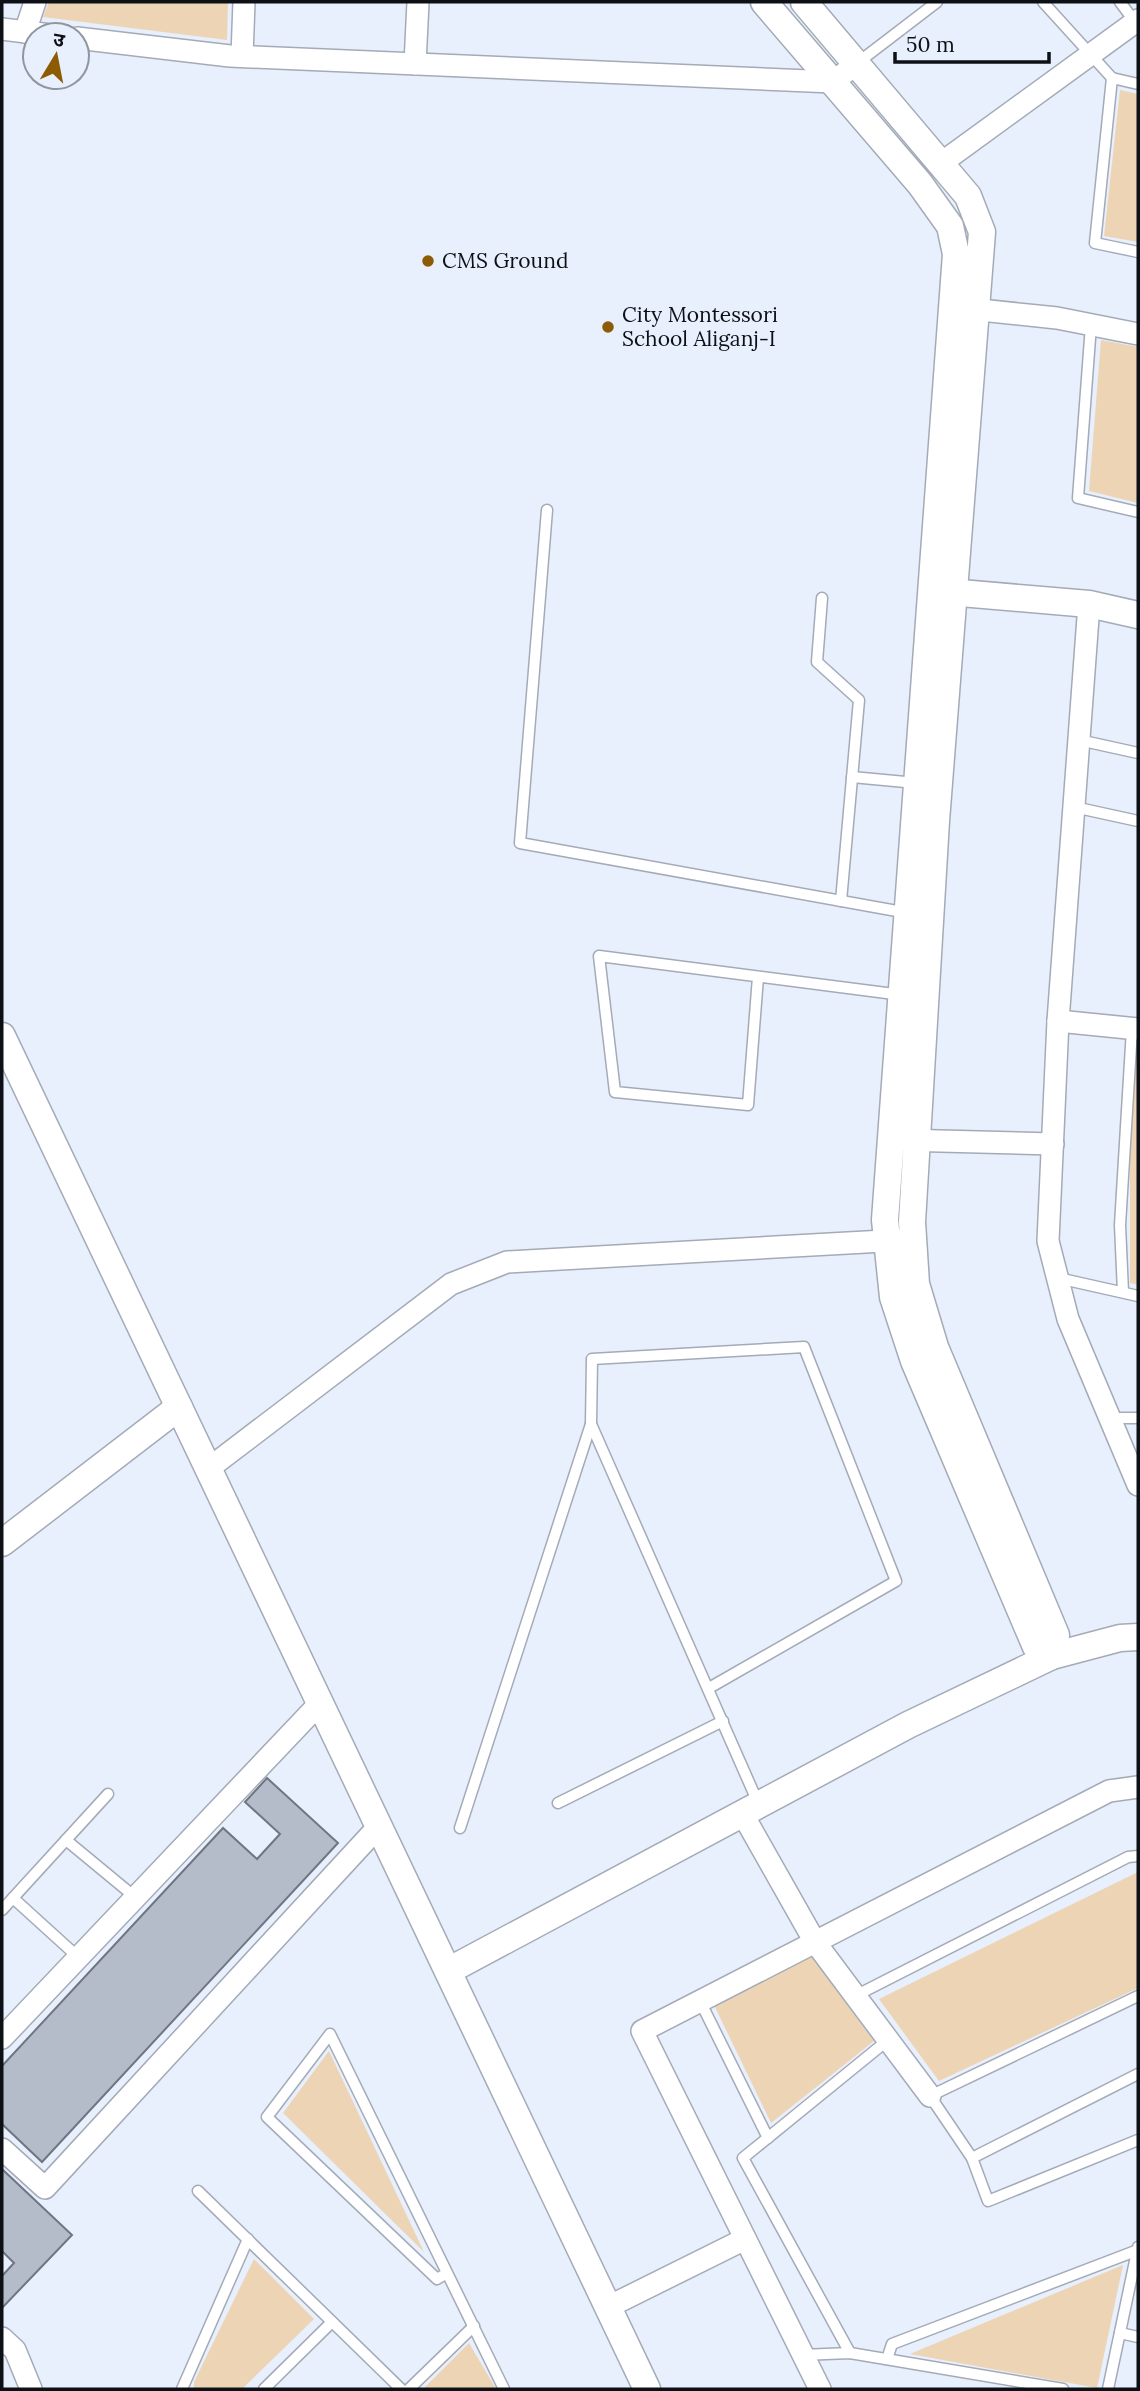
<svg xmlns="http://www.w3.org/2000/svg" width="1140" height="2391" font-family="Lora,'Noto Sans Devanagari',serif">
  <rect width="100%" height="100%" fill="#e8effd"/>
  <g fill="#edd4b4">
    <path d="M 49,2 L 228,2 L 227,40 L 43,17 Z"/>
    <path d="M 1120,90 L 1138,94 L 1138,242 L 1104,236 Z"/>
    <path d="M 1101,340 L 1138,347 L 1138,503 L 1089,491 Z"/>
    <path d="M 1137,1040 L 1138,1040 L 1138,1285 L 1130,1283 L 1130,1158 Z"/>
    <path d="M 1138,1872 L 1138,1988 L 939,2081 L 879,1999 Z"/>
    <path d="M 811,1955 L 874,2041 L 771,2123 L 714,2005 Z"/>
    <path d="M 329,2051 L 424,2252 L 283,2113 Z"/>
    <path d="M 254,2259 L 314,2319 L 242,2389 L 194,2389 L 194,2382 Z"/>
    <path d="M 1123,2265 L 1097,2388 L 910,2354 Z"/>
    <path d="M 469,2343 L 496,2389 L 423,2389 Z"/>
  </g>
  <g fill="#b4bcc9" stroke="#6f7682" stroke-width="2">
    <path d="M 267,1778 L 338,1843 L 42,2162 L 2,2124 L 2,2066 L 223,1828 L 257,1859 L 280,1834 L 245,1802 Z"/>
    <path d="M 2,2169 L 72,2235 L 2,2308 L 2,2276 L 14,2263 L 2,2251 Z"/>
  </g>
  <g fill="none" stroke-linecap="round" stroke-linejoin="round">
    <g stroke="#a4abb7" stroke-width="13">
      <g id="service">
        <path d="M 1043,2 L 1112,78 L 1138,84"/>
        <path d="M 1120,2 L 1135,22"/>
        <path d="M 856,64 L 937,2"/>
        <path d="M 1112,78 L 1095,243 L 1138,252"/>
        <path d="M 1091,325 L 1078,498 L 1138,512"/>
        <path d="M 547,510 L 520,843 L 908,913"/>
        <path d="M 822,598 L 817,662 L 859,700 L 841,901"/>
        <path d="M 1079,740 L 1138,753"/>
        <path d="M 852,777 L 916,783"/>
        <path d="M 1074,807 L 1138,821"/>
        <path d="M 758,977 L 748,1105 L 615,1092 L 599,956 L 902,995"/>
        <path d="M 1058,1278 L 1138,1296"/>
        <path d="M 1123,1292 L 1120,1225 L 1132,1029"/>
        <path d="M 1110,1418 L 1138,1418"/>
        <path d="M 709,1688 L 896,1581 L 804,1347 L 592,1359 L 591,1424 L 759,1805"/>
        <path d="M 558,1803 L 723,1721"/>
        <path d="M 460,1828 L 591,1424"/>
        <path d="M 66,1840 L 135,1897"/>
        <path d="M 13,1898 L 78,1957"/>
        <path d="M 2,1910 L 108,1794"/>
        <path d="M 855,1996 L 1128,1857 L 1138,1856"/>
        <path d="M 1138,1996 L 930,2096 L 972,2158 L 988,2201 L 1138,2140"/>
        <path d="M 700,2001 L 768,2138"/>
        <path d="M 972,2158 L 1138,2074"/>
        <path d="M 198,2191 L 401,2389"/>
        <path d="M 447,2273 L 437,2279 L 267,2117 L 330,2034 L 504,2389"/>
        <path d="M 1120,2333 L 1138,2337"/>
        <path d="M 850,2353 L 743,2158 L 888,2040"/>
        <path d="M 802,2355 L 850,2353 L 1063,2389"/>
        <path d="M 887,2359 L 892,2344 L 1138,2250"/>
        <path d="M 182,2389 L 248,2239"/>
        <path d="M 264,2389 L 332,2322"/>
        <path d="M 409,2389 L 474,2326"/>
        <path d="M 1108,2389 L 1138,2247"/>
      </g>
    </g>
    <g stroke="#a4abb7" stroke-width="24">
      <g id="minor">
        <path d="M 2,29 L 51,35"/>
        <path d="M 25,32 L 35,2"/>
        <path d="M 77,38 L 230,56 L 833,82 L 856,64"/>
        <path d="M 242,56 L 244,2"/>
        <path d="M 415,64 L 418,2"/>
        <path d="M 940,164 L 1138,20"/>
        <path d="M 961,308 L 1057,318 L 1138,334"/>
        <path d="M 1089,604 L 1058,1021 L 1048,1241 L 1068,1319 L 1138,1485"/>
        <path d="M 1058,1021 L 1138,1029"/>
        <path d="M 901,1140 L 1053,1144"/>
        <path d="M 208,1469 L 451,1284 L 507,1262 L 902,1240"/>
        <path d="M 742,1813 L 815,1942 L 930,2096"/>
        <path d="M 2,2038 L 320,1703"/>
        <path d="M 2,2149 L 45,2188 L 379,1826"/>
        <path d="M 608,2307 L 745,2239"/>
        <path d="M 2,2338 L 15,2350 L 31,2389"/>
        <path d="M 820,2389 L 642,2031 L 1109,1791 L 1138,1787"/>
      </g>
    </g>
    <g stroke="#a4abb7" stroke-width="29">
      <g id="tertiary">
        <path d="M 764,2 L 920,184 L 950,226 L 956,254 L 885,1220 L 893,1297 L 914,1361 L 1036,1647 L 1052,1656 L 1056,1635 L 935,1347 L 916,1284 L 912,1222 L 936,821 L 982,232 L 968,196 L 804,2"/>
        <path d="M 937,591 L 1089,604 L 1138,615"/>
        <path d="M 2,1036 L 647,2389"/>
        <path d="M 2,1543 L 179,1407"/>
        <path d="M 448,1971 L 908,1725 L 1052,1656 L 1120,1638 L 1138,1637"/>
      </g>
    </g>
    <use href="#service" stroke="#fff" stroke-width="10"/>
    <use href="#minor" stroke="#fff" stroke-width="21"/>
    <use href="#tertiary" stroke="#fff" stroke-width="26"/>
  </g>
  <g fill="#8c5b04" stroke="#e8effd" stroke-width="2.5">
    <circle cx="428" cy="261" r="7"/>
    <circle cx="608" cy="327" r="7"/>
  </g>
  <g text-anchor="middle" stroke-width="5" stroke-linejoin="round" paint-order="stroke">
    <g font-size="21" fill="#0d1014" stroke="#e8effd" text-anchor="start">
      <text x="442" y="268">CMS Ground</text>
      <text x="622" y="322">City Montessori<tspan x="622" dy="24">School Aliganj-I</tspan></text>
    </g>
  </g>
  <rect width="1140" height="2391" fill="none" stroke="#0d1014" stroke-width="7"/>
  <g transform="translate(56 56) rotate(10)"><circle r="33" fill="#e8effd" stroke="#9096a0" stroke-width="2"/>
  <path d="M0-5L12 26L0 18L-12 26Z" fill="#8c5b04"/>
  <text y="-10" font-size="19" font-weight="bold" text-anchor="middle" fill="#0d1014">उ</text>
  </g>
  <path d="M895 52v10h154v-10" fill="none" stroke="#0d1014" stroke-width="3.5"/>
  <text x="906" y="52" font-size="21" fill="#0d1014" stroke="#e8effd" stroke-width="5" paint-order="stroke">50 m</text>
</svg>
